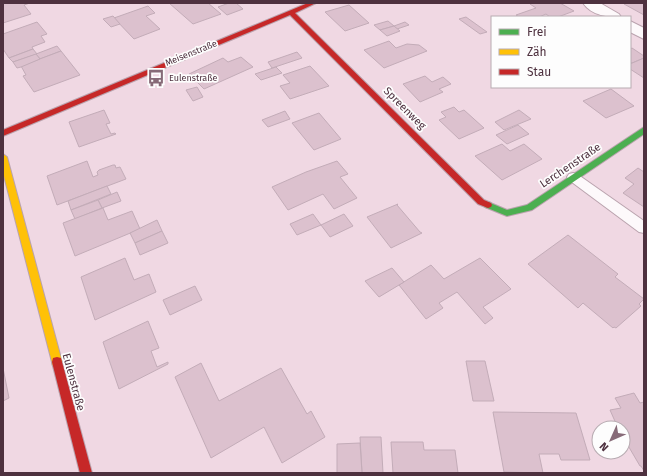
<svg xmlns="http://www.w3.org/2000/svg" width="647" height="476" font-family="'Fira Sans',sans-serif">
  <rect width="100%" height="100%" fill="#f0d8e3"/>
  <g fill="#dcc1ce" stroke="#c3acb8">
    <path d="M 3,3 L 30,3 L 24,5 L 31,14 L 3,23 Z"/>
    <path d="M 169,3 L 208,3 L 221,14 L 193,24 Z"/>
    <path d="M 229,3 L 236,3 L 243,9 L 227,15 L 218,7 Z"/>
    <path d="M 533,3 L 560,3 L 574,11 L 558,17 L 550,17 L 546,14 L 539,17 L 519,17 L 516,15 L 536,8 L 530,4 Z"/>
    <path d="M 626,3 L 644,3 L 644,15 L 624,4 Z"/>
    <path d="M 349,5 L 369,23 L 345,31 L 325,12 Z"/>
    <path d="M 148,6 L 155,13 L 146,16 L 160,29 L 134,39 L 114,18 Z"/>
    <path d="M 113,16 L 120,24 L 111,27 L 103,19 Z"/>
    <path d="M 466,17 L 487,32 L 480,34 L 459,19 Z"/>
    <path d="M 388,21 L 394,26 L 380,30 L 374,25 Z"/>
    <path d="M 37,22 L 47,34 L 41,36 L 45,42 L 32,47 L 33,49 L 9,58 L 3,49 L 3,34 Z"/>
    <path d="M 405,22 L 409,25 L 397,29 L 394,26 Z"/>
    <path d="M 394,26 L 400,31 L 387,36 L 380,30 Z"/>
    <path d="M 389,41 L 396,48 L 407,44 L 419,45 L 427,51 L 384,68 L 364,50 Z"/>
    <path d="M 57,46 L 61,51 L 40,59 L 36,54 Z"/>
    <path d="M 632,48 L 644,56 L 644,58 L 632,63 L 630,62 L 630,49 Z"/>
    <path d="M 33,49 L 37,54 L 13,62 L 9,58 Z"/>
    <path d="M 61,51 L 80,75 L 34,92 L 23,76 L 26,75 L 21,66 Z"/>
    <path d="M 297,52 L 302,58 L 272,68 L 268,62 Z"/>
    <path d="M 36,54 L 40,59 L 21,67 L 17,68 L 13,62 Z"/>
    <path d="M 241,57 L 253,67 L 204,89 L 189,74 L 223,58 L 228,62 Z"/>
    <path d="M 644,58 L 644,78 L 630,69 L 630,64 Z"/>
    <path d="M 310,66 L 329,86 L 290,99 L 280,86 L 290,83 L 283,75 Z"/>
    <path d="M 276,67 L 282,73 L 261,80 L 255,74 Z"/>
    <path d="M 425,76 L 432,82 L 443,77 L 451,84 L 439,89 L 443,92 L 420,102 L 403,84 Z"/>
    <path d="M 197,87 L 203,97 L 193,101 L 186,90 Z"/>
    <path d="M 611,89 L 634,106 L 606,118 L 583,101 Z"/>
    <path d="M 454,107 L 459,112 L 464,110 L 484,128 L 459,139 L 439,120 L 446,117 L 441,112 Z"/>
    <path d="M 104,110 L 110,123 L 106,124 L 111,134 L 115,133 L 116,134 L 79,147 L 69,122 Z"/>
    <path d="M 519,110 L 531,119 L 504,130 L 495,122 Z"/>
    <path d="M 285,111 L 290,119 L 268,127 L 262,120 Z"/>
    <path d="M 319,113 L 341,139 L 314,150 L 292,123 Z"/>
    <path d="M 518,125 L 529,134 L 507,144 L 496,135 Z"/>
    <path d="M 502,144 L 510,151 L 524,144 L 542,159 L 502,180 L 475,156 Z"/>
    <path d="M 87,161 L 93,177 L 98,175 L 97,172 L 99,170 L 113,165 L 115,165 L 116,168 L 120,167 L 126,179 L 57,205 L 47,176 Z"/>
    <path d="M 337,161 L 348,174 L 340,177 L 357,198 L 334,209 L 323,194 L 288,210 L 272,187 L 306,172 Z"/>
    <path d="M 638,168 L 644,172 L 644,207 L 623,193 L 634,184 L 625,178 Z"/>
    <path d="M 107,186 L 111,194 L 71,210 L 68,201 Z"/>
    <path d="M 117,192 L 121,201 L 102,208 L 98,200 Z"/>
    <path d="M 98,200 L 102,208 L 75,219 L 71,210 Z"/>
    <path d="M 398,204 L 397,205 L 420,232 L 422,233 L 391,248 L 367,217 Z"/>
    <path d="M 103,208 L 108,220 L 132,211 L 140,229 L 75,256 L 63,223 Z"/>
    <path d="M 313,214 L 321,225 L 297,235 L 290,224 Z"/>
    <path d="M 344,214 L 353,226 L 330,237 L 321,225 Z"/>
    <path d="M 157,220 L 162,231 L 135,243 L 130,233 Z"/>
    <path d="M 162,231 L 168,243 L 140,255 L 135,243 Z"/>
    <path d="M 568,235 L 618,274 L 615,277 L 644,299 L 639,304 L 641,306 L 616,328 L 614,327 L 613,328 L 583,303 L 578,308 L 528,264 Z"/>
    <path d="M 125,258 L 134,280 L 149,274 L 156,292 L 95,320 L 81,277 Z"/>
    <path d="M 480,258 L 511,289 L 483,307 L 493,318 L 485,324 L 457,292 L 439,303 L 443,308 L 426,319 L 399,285 L 431,265 L 444,279 Z"/>
    <path d="M 392,268 L 404,282 L 379,297 L 365,281 Z"/>
    <path d="M 195,286 L 202,300 L 170,315 L 163,300 Z"/>
    <path d="M 148,321 L 159,348 L 151,351 L 157,367 L 168,362 L 168,364 L 119,389 L 103,342 Z"/>
    <path d="M 466,361 L 485,361 L 494,401 L 473,401 Z"/>
    <path d="M 201,363 L 219,401 L 281,368 L 307,414 L 311,411 L 325,437 L 282,463 L 264,427 L 211,458 L 175,377 Z"/>
    <path d="M 3,368 L 9,398 L 3,401 Z"/>
    <path d="M 634,393 L 640,403 L 644,402 L 644,471 L 641,466 L 640,466 L 623,437 L 623,428 L 618,428 L 610,410 L 621,408 L 615,398 Z"/>
    <path d="M 493,412 L 576,413 L 590,460 L 561,460 L 559,454 L 539,454 L 543,473 L 504,472 Z"/>
    <path d="M 360,437 L 381,437 L 383,473 L 362,473 Z"/>
    <path d="M 391,442 L 423,442 L 424,450 L 455,450 L 458,473 L 393,473 Z"/>
    <path d="M 360,443 L 362,473 L 337,473 L 337,444 Z"/>
  </g>
  <g fill="none" stroke-linecap="round" stroke-linejoin="round">
    <g stroke="#baa3ae" stroke-width="2">
      <path id="lane" d="M 573,173 L 577,174 L 644,221 L 644,233 L 639,232 L 569,180 L 567,177 L 569,174 Z"/>
    </g>
    <g stroke="#baa3ae" stroke-width="2">
      <g id="street">
        <path d="M 583,3 L 600,3 L 619,14 L 621,17 C 608,17 592,16 583,3 Z"/>
        <path d="M 630,21 L 644,28 L 644,39 L 630,32 Z"/>
      </g>
    </g>
    <g stroke="#baa3ae" stroke-width="2">
      <path id="fast" d="M 644,127 L 644,134 L 532,210 L 507,216 L 485,207 L 484,205 L 488,202 L 507,210 L 527,205 Z"/>
    </g>
    <g stroke="#baa3ae" stroke-width="2">
      <path id="slow" d="M 3,154 L 7,157 L 62,362 L 61,366 L 57,367 L 53,366 L 52,362 L 3,172 Z"/>
    </g>
    <g stroke="#baa3ae" stroke-width="2">
      <g id="jam">
        <path d="M 308,3 L 316,3 L 295,13 L 484,200 L 491,203 L 492,205 L 491,207 L 488,208 L 478,204 L 290,15 L 3,136 L 3,130 Z"/>
        <path d="M 57,357 L 61,358 L 62,362 L 92,473 L 80,473 L 52,362 L 53,358 Z"/>
      </g>
    </g>
    <use href="#lane" fill="#fdf9fb" fill-rule="evenodd"/>
    <use href="#street" fill="#fdf9fb" fill-rule="evenodd"/>
    <use href="#fast" fill="#4caf50" fill-rule="evenodd"/>
    <use href="#slow" fill="#ffc107" fill-rule="evenodd"/>
    <use href="#jam" fill="#c62828" fill-rule="evenodd"/>
  </g>
  <defs>
    <g id="bus-bare" transform="scale(1.38)"><path d="M-5-6H5V4H4V6H2V4H-2V6H-4V4H-5ZM-3.5-4V0h7V-4ZM-3.5 1.2v1.5H-2V1.2ZM2 1.2v1.5H3.5V1.2Z" fill="#876b78" stroke="#fdfdfd" stroke-width="2.5" paint-order="stroke"/></g>
  </defs>
  <g fill-rule="evenodd">
    <use href="#bus-bare" x="156" y="78"/>
  </g>
  <g text-anchor="middle" stroke-width="3.5" stroke-linejoin="round" paint-order="stroke">
    <g font-size="9" fill="#4e313f" stroke="#fdfdfd">
      <text transform="translate(191 53) rotate(-22)" y="3">Meisenstraße</text>
    </g>
    <g font-size="9" fill="#4e313f" stroke="#fdfdfd" text-anchor="start">
      <text x="169" y="81">Eulenstraße</text>
    </g>
    <g font-size="11" fill="#4e313f" stroke="#fdfdfd">
      <text transform="translate(405 108) rotate(45)" y="4">Spreenweg</text>
      <text transform="translate(570 165) rotate(-34)" y="4">Lerchenstraße</text>
      <text transform="translate(74 382) rotate(75)" y="4">Eulenstraße</text>
    </g>
  </g>
  <rect width="647" height="476" fill="none" stroke="#4e313f" stroke-width="8"/>
  <rect x="491" y="16" width="140" height="72" fill="#fdfdfd" stroke="#b7abb1"/>
  <rect x="499" y="29" width="20" height="6" fill="#4caf50" stroke="#b7abb1"/>
  <text x="527" y="36" font-size="12" fill="#4e313f">Frei</text>
  <rect x="499" y="49" width="20" height="6" fill="#ffc107" stroke="#b7abb1"/>
  <text x="527" y="56" font-size="12" fill="#4e313f">Zäh</text>
  <rect x="499" y="69" width="20" height="6" fill="#c62828" stroke="#b7abb1"/>
  <text x="527" y="76" font-size="12" fill="#4e313f">Stau</text>
  <g transform="translate(611 440) rotate(225)"><circle r="19" fill="#fdfdfd" stroke="#b7abb1"/>
  <path d="M0-3L7 15L0 10L-7 15Z" fill="#876b78"/>
  <text y="-6" font-size="11" font-weight="bold" text-anchor="middle" fill="#4e313f">N</text>
  </g>
</svg>
